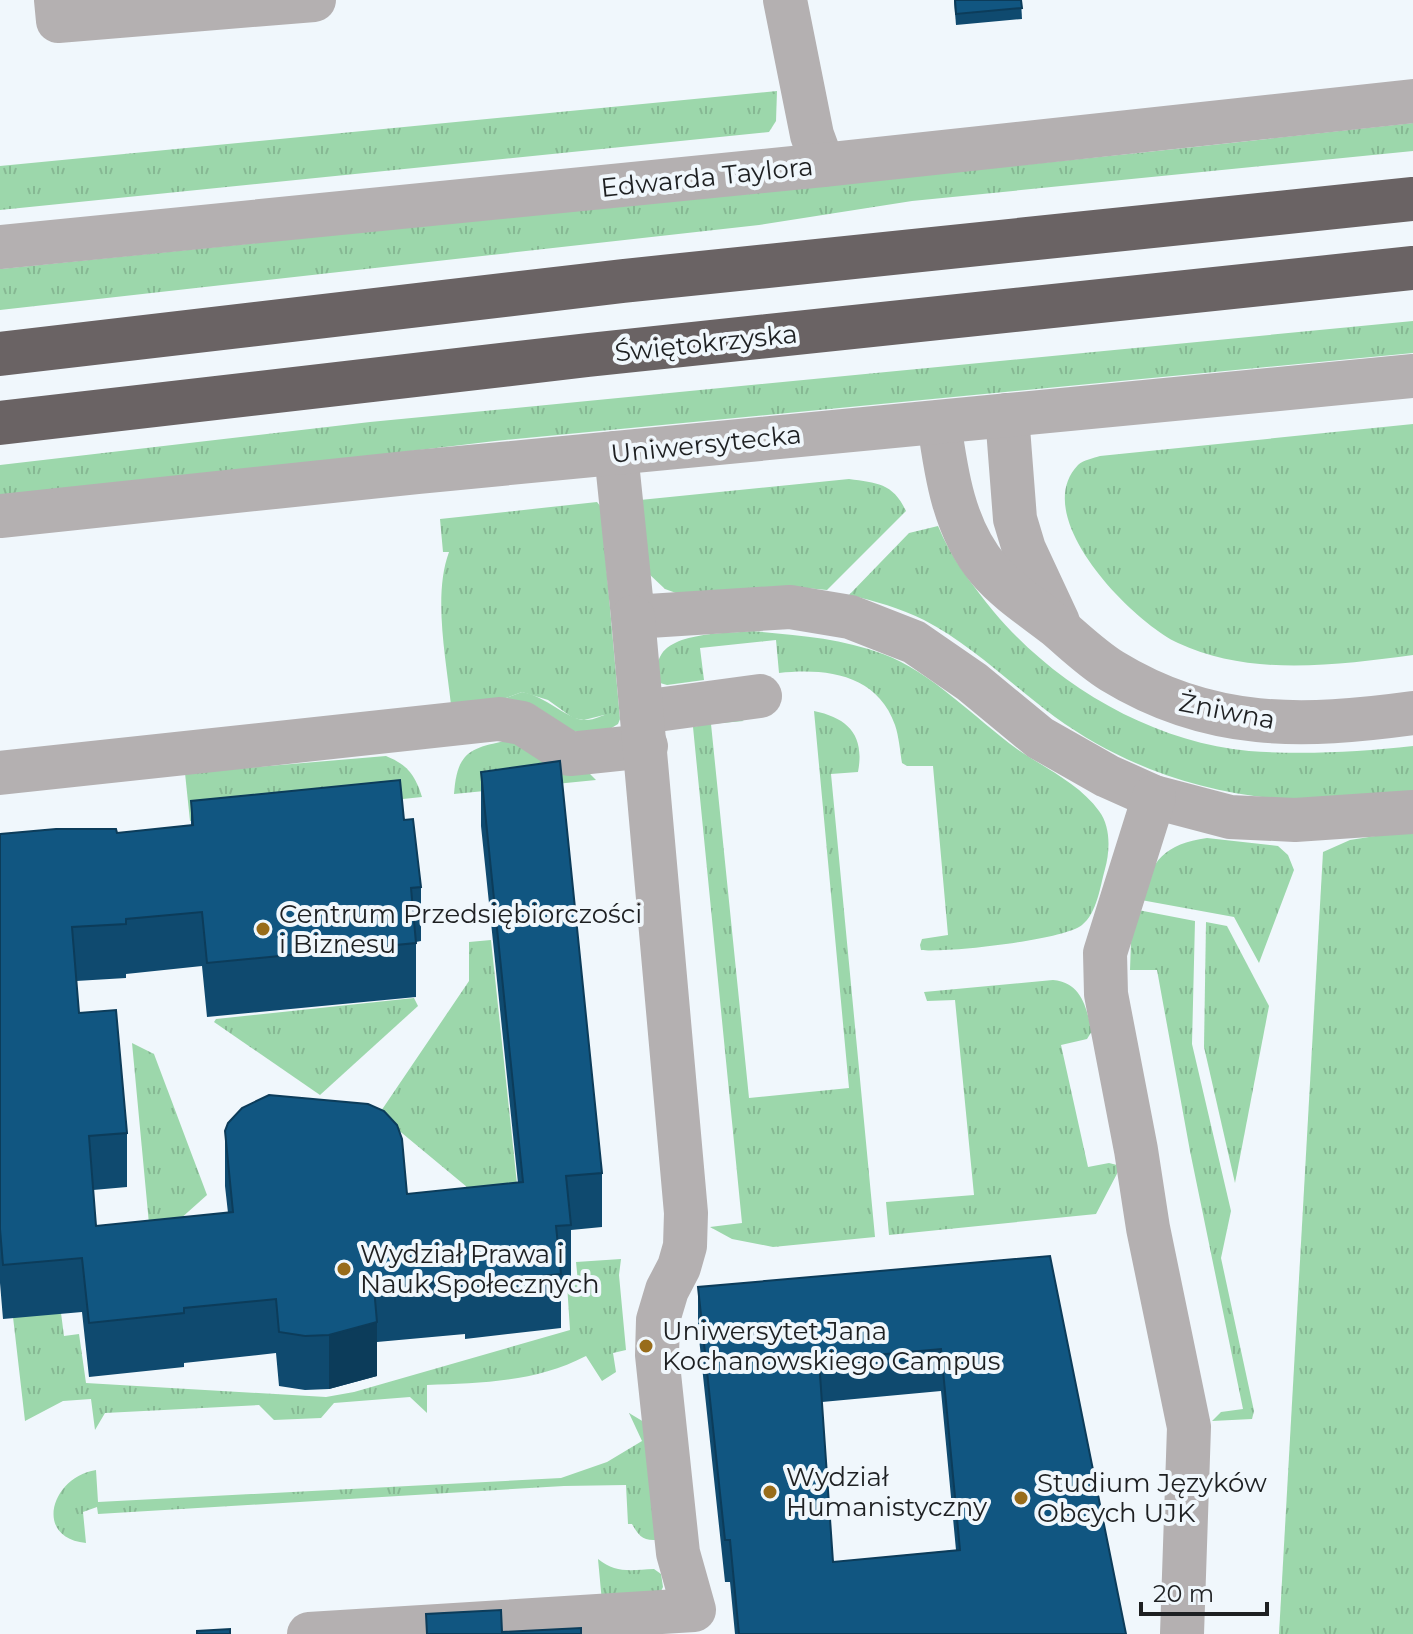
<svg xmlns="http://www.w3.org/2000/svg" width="1413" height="1634" font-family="Montserrat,sans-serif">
  <defs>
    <pattern id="grass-tufts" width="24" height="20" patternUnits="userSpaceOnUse" patternTransform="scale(2)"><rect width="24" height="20" fill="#9cd7ab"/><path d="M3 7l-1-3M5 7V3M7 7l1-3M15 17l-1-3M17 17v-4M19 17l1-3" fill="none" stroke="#86b893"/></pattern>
  </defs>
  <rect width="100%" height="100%" fill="#f0f7fc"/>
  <g fill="url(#grass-tufts)">
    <path d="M 777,91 L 776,121 L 769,132 L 0,210 L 0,166 Z"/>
    <path d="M 1413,123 L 1413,151 L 912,201 L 759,225 L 0,310 L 0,269 L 1138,153 Z"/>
    <path d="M 1413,321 L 1413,353 L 495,441 L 0,500 L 0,465 L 370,422 Z"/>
    <path d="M 1413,424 L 1413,655 C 1337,665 1250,677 1178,643 C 1133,622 1028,517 1078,465 C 1083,460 1094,458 1100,456 Z"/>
    <path d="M 849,479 C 877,483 893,483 906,511 L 827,590 L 785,586 L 676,593 L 665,589 L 648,573 L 640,500 Z"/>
    <path d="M 597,502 L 601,507 L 620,719 L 604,715 L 584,720 L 573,718 L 548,700 L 522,692 L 503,699 L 451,705 C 446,659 433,595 449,552 L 443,552 L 440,519 Z"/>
    <path d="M 938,526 C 951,558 973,586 994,612 C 1056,686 1152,742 1249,751 C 1303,755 1359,752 1413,746 L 1413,794 C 1375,796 1336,802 1298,800 C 1210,796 1127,769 1055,717 C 1012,685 972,645 924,620 C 900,608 875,601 849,595 L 909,533 Z"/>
    <path d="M 752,631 C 796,635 841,638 883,654 C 930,671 976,719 1017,749 C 1043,767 1080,784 1099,811 C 1111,827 1110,851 1105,869 C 1100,887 1097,913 1082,925 C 1064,940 947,953 921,950 L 920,945 L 922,939 L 948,935 L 933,766 L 907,766 L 902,763 C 900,751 899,737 895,725 C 877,674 826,668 779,673 L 776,640 L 700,648 L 704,680 L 667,685 L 660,683 C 657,676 657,673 658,665 C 661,631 725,634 752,631 Z"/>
    <path d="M 814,711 C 848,718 865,735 858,772 L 831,774 L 875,1237 L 773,1247 L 732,1239 L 710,1227 L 742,1223 L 693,727 L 738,718 L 744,721 L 711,724 L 749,1098 L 849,1088 Z"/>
    <path d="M 506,741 L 526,744 L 590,774 L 596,780 L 454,794 C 457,754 468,748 506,741 Z"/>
    <path d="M 386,756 C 408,765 415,775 422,797 L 190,821 L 185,773 Z"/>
    <path d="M 1413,830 L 1413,1634 L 1279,1634 L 1323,852 L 1350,840 Z"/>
    <path d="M 1207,838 L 1278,846 L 1288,855 L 1294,870 L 1259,963 L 1234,917 L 1141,900 C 1151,860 1165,844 1207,838 Z"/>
    <path d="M 1138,910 L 1195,921 L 1192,1044 L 1231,1211 L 1221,1258 L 1254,1411 L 1252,1419 L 1212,1421 L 1221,1412 L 1243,1409 L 1190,1151 L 1157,970 L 1130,970 L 1131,942 Z"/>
    <path d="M 1206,922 L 1227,926 L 1269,1006 L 1235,1183 L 1204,1047 Z"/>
    <path d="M 491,940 L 522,1231 L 520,1231 L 379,1114 L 469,981 L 469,942 Z"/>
    <path d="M 1053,980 C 1082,983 1086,1007 1092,1031 L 1087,1039 L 1061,1045 L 1088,1167 L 1109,1163 L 1121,1166 L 1096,1214 L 889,1235 L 886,1202 L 974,1195 L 955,1000 L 927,1001 L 924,992 Z"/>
    <path d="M 414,998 L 418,1006 L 320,1095 L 214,1022 L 216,1019 Z"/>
    <path d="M 132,1043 L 154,1054 L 207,1195 L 151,1245 Z"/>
    <path d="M 621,1259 L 619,1275 L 626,1350 L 613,1353 L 616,1372 L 602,1381 L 586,1356 C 536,1382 482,1383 427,1385 L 427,1413 L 410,1397 L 334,1403 L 321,1418 L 274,1420 L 259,1405 L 105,1413 L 95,1430 L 91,1399 L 63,1401 L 25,1421 L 13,1317 L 61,1313 L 64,1336 L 79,1334 L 86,1383 L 326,1397 L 354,1392 L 570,1330 L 567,1284 L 578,1282 L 576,1262 Z"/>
    <path d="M 629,1413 L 644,1422 L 656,1540 C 643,1541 638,1535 632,1524 L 628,1524 L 626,1485 L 564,1486 L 98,1514 L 97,1507 L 83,1512 L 86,1543 C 33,1538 51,1477 96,1470 L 98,1502 L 561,1478 L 607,1462 L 642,1441 Z"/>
    <path d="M 598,1559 C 616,1574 632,1570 654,1569 L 661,1574 L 663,1587 L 660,1593 L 602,1602 Z"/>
  </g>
  <path fill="#9cd7ab" d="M 522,692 C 546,696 569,721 586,720 C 595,720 602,715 611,713 L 620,719 L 618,724 L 600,735 L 572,731 L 537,707 L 503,699 Z"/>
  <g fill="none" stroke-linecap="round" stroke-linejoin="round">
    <g stroke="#b4b0b1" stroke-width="44">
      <path d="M 56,0 L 58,21 L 314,0"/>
      <path d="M 785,0 L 812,135 L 823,165"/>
      <path d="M 0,247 L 823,165 L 1413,101"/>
      <path d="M 1007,415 L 1015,519 L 1024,549 L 1058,622"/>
      <path d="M 939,422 C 946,474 954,529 989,570 C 1007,591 1033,608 1055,625 C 1074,641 1091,658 1112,671 C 1210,731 1303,728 1413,713"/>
      <path d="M 616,453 L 633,617 L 790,607 L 850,617 L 914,642 L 972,682 L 1040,738 L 1107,776 L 1154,797 L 1230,817 L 1295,820 L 1413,812"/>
      <path d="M 0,516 L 417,472 L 1413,376"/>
      <path d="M 642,712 L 760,696"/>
      <path d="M 0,773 L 499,719 L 522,723 L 570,754 L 646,746"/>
      <path d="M 1154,797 L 1105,953 L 1106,994 L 1136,1150 L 1148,1228 L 1189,1427 L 1182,1634"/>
      <path d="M 309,1634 L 694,1610 L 678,1553 L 657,1355 L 658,1320 L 667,1290 L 679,1267 L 685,1246 L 686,1213 L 633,617"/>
    </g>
    <g stroke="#6a6364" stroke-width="44">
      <path d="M 0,354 L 623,281 L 1413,199"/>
      <path d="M 0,423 L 588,355 L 1413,268"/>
    </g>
  </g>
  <g fill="#0f4a6f" fill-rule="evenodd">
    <path d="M 954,0 L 1021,0 L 1022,19 L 956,25 Z"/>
    <path d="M 481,772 L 602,1173 L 602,1227 L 571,1230 L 571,1279 L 561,1280 L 561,1328 L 465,1339 L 465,1334 L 377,1342 L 377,1376 L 329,1389 L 305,1390 L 279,1386 L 276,1353 L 184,1363 L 184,1367 L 89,1377 L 82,1312 L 3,1319 L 0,1283 L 0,834 L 117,833 L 191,825 L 191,801 L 404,820 L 421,887 L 421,941 L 416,942 L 416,997 L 207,1017 L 202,966 L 126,974 L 126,978 L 76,981 L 79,1013 L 127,1133 L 127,1187 L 93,1190 L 96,1226 L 228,1213 L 225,1186 L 225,1131 L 407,1194 L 518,1183 L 481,826 Z"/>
    <path d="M 1050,1256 L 1126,1634 L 735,1634 L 730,1582 L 725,1582 L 698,1329 L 698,1287 ZM 941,1391 L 956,1550 L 833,1562 L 822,1402 Z"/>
  </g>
  <path fill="#0c3c5a" d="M 377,1322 L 377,1376 L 329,1389 L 329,1335 Z"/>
  <g fill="#115681" stroke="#0c3c5a" stroke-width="2" fill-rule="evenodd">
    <path d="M 955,0 L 1021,0 L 1022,8 L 956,14 Z"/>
    <path d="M 560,761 L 602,1173 L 566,1176 L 571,1225 L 556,1226 L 561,1274 L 465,1284 L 465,1280 L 374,1288 L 377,1322 L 329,1335 L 305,1336 L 279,1332 L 276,1299 L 184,1308 L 184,1313 L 89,1323 L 82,1258 L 3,1265 L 0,1229 L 0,834 L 56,829 L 116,829 L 117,833 L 193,825 L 191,801 L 400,780 L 404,820 L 413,819 L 421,887 L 411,888 L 416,943 L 207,963 L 202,912 L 126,919 L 126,924 L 72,927 L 79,1013 L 116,1010 L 127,1133 L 89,1136 L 96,1226 L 233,1212 L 225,1131 L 228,1123 L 242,1108 L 269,1095 L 368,1104 L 384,1111 L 397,1125 L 402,1139 L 407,1194 L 523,1182 L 481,772 Z"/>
    <path d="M 1050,1256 L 1126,1634 L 739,1634 L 730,1540 L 725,1540 L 698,1287 ZM 941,1349 L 960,1550 L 833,1562 L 819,1360 Z"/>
    <path d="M 501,1610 L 502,1632 L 581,1628 L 581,1634 L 427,1634 L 426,1614 Z"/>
    <path d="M 230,1629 L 230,1634 L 197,1634 L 197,1631 Z"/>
  </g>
  <g fill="#986c1a" stroke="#f0f7fc" stroke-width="3">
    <circle cx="263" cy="929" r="8"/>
    <circle cx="344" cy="1269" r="8"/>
    <circle cx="646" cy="1346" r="8"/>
    <circle cx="770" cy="1492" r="8"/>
    <circle cx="1021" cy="1498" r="8"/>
  </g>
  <g text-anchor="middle" stroke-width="8" stroke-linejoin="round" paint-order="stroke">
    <g font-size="26" fill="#1e2022" stroke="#f0f7fc">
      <text transform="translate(707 177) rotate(-6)" y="9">Edwarda Taylora</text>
      <text transform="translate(706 343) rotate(-6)" y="9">Świętokrzyska</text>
      <text transform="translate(706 444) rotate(-6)" y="9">Uniwersytecka</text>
      <text transform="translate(1227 711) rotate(11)" y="9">Żniwna</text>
    </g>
    <g font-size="26" fill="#1e2022" stroke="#f0f7fc" text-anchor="start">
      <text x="279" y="923">Centrum Przedsiębiorczości<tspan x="279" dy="30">i Biznesu</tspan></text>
      <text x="360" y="1263">Wydział Prawa i<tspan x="360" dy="30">Nauk Społecznych</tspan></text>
      <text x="662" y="1340">Uniwersytet Jana<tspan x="662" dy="30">Kochanowskiego Campus</tspan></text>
      <text x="786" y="1486">Wydział<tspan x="786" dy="30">Humanistyczny</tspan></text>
      <text x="1037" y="1492">Studium Języków<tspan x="1037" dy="30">Obcych UJK</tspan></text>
    </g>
  </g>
  <path d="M1141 1602v12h126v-12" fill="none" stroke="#1e2022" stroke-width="4"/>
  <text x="1153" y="1602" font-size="24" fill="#1e2022" stroke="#f0f7fc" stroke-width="6" paint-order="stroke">20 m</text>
</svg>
